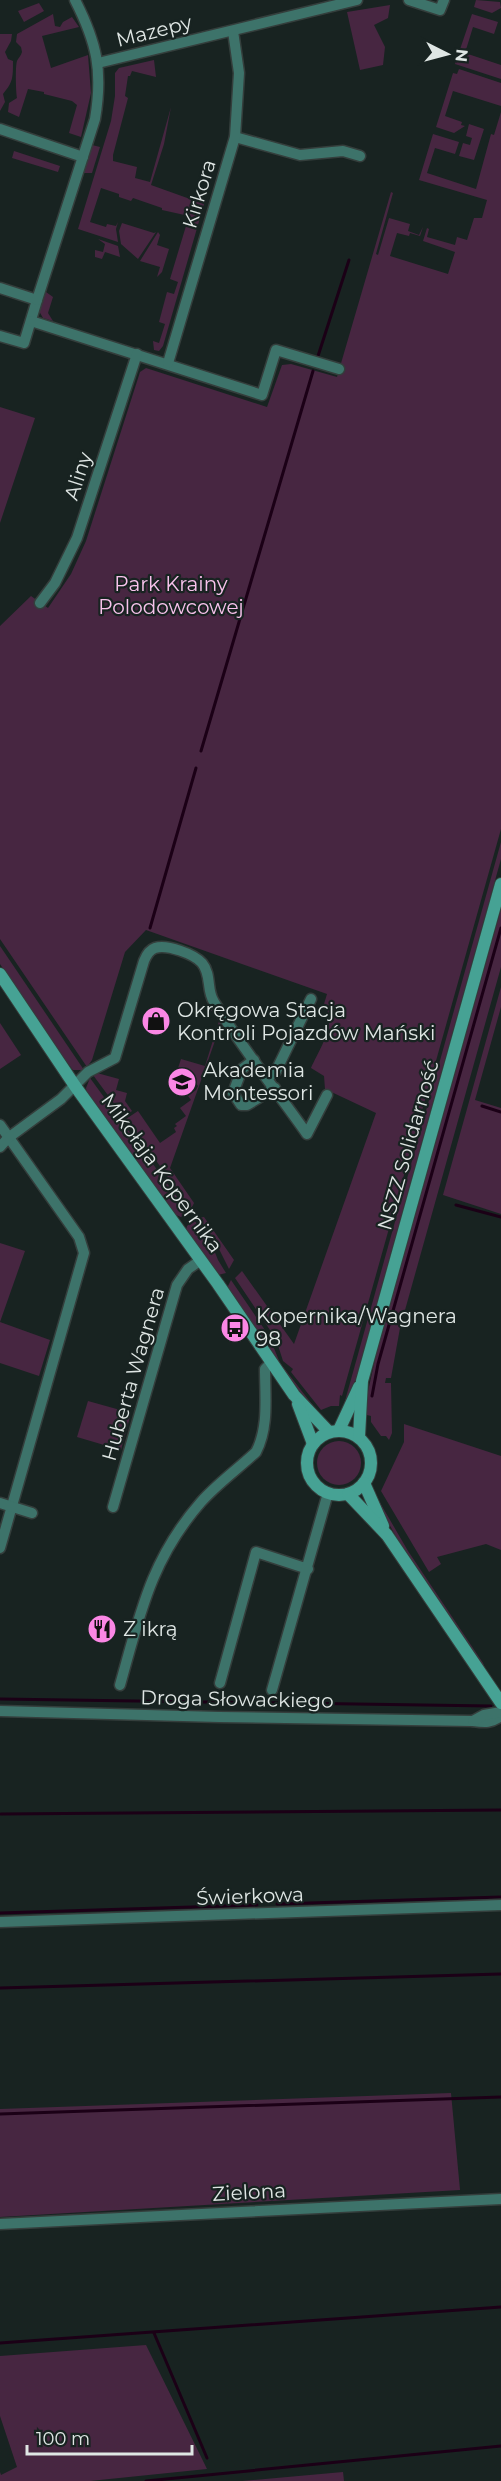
<svg xmlns="http://www.w3.org/2000/svg" width="501" height="2481" font-family="Montserrat,sans-serif">
  <rect width="100%" height="100%" fill="#182321"/>
  <g fill="#472641">
    <path d="M 476,0 L 500,2 L 501,8 L 492,13 L 474,7 Z"/>
    <path d="M 39,3 L 44,11 L 24,22 L 18,11 Z"/>
    <path d="M 390,5 L 388,18 L 374,25 L 385,47 L 383,65 L 360,70 L 347,12 Z"/>
    <path d="M 53,14 L 55,26 L 60,27 L 63,22 L 72,17 L 79,27 L 42,36 L 51,68 L 88,55 L 91,93 L 81,137 L 69,133 L 77,105 L 72,101 L 44,94 L 44,92 L 28,89 L 19,117 L 8,112 L 9,103 L 17,98 C 16,93 15,67 17,61 C 18,58 21,56 22,52 L 21,47 L 16,42 L 17,34 Z"/>
    <path d="M 472,14 L 498,22 L 494,34 L 473,27 L 465,53 L 501,65 L 501,79 L 455,64 Z"/>
    <path d="M 0,34 L 12,34 L 11,41 L 5,52 L 8,59 L 13,61 C 13,78 13,82 3,94 L 5,102 L 0,111 Z"/>
    <path d="M 154,60 L 156,77 L 132,71 L 130,76 L 128,76 L 125,96 L 128,98 L 113,155 L 113,161 L 137,167 L 135,178 L 150,182 L 171,107 L 164,144 L 151,185 L 204,204 L 163,346 L 159,351 L 154,350 L 153,341 L 159,343 L 165,324 L 159,322 L 167,292 L 174,294 L 178,282 L 170,279 L 189,216 L 162,210 L 162,208 L 133,198 L 131,201 L 119,197 L 119,194 L 101,188 L 90,222 L 106,227 L 107,224 L 116,226 L 118,222 L 116,229 L 118,242 L 78,229 L 111,121 L 115,96 L 115,73 L 119,68 Z"/>
    <path d="M 459,69 L 501,83 L 501,106 L 453,91 L 445,116 L 462,122 L 461,125 L 465,126 L 454,133 L 436,127 L 453,73 L 457,74 Z"/>
    <path d="M 501,112 L 501,829 L 342,1396 L 340,1395 L 339,1406 L 331,1406 L 321,1410 L 291,1372 L 293,1369 L 283,1361 L 276,1339 L 235,1278 L 242,1271 L 294,1344 L 376,1113 L 325,1089 L 324,1076 L 311,1068 C 319,1050 338,1023 324,1004 L 327,994 L 146,930 L 125,952 L 92,1060 L 87,1067 L 0,939 L 0,626 L 31,596 L 48,608 L 71,574 L 86,541 L 140,372 L 146,368 L 267,407 L 282,365 L 291,364 L 337,377 L 391,192 L 393,193 L 376,254 L 378,255 L 389,218 L 410,224 L 408,231 L 419,235 L 423,227 L 420,236 L 410,233 L 409,236 L 397,233 L 390,256 L 448,274 L 455,252 L 423,241 L 427,228 L 429,229 L 427,237 L 455,245 L 457,237 L 467,240 L 474,218 L 482,218 L 487,200 L 419,180 L 433,134 L 459,142 L 455,154 L 435,148 L 427,173 L 476,189 L 491,134 L 494,135 Z"/>
    <path d="M 469,124 L 484,129 L 474,160 L 459,156 L 463,143 L 470,145 L 472,138 L 466,136 Z"/>
    <path d="M 92,145 L 100,147 L 92,173 L 83,173 Z"/>
    <path d="M 14,151 L 60,166 L 58,172 L 12,158 Z"/>
    <path d="M 122,223 L 154,233 L 156,232 L 138,259 L 121,244 L 119,231 Z"/>
    <path d="M 158,232 L 160,235 L 157,245 L 169,249 L 162,272 L 157,277 L 160,267 L 140,261 Z"/>
    <path d="M 98,239 L 118,246 L 120,257 L 105,252 L 102,259 L 95,257 L 95,250 L 103,252 L 105,244 Z"/>
    <path d="M 46,292 L 53,297 L 48,313 L 53,321 L 43,318 L 39,311 Z"/>
    <path d="M 0,407 L 35,418 L 0,523 Z"/>
    <path d="M 501,842 L 501,859 L 356,1378 L 345,1408 L 343,1408 Z"/>
    <path d="M 501,909 L 501,967 L 400,1328 L 391,1378 L 386,1378 L 385,1383 L 391,1383 L 392,1433 L 389,1440 L 386,1436 L 381,1436 L 371,1422 L 371,1416 L 363,1414 L 376,1355 Z"/>
    <path d="M 0,946 L 84,1070 L 73,1070 L 52,1043 L 0,964 Z"/>
    <path d="M 501,987 L 501,1007 L 475,1100 L 501,1108 L 501,1214 L 443,1195 Z"/>
    <path d="M 211,1002 L 222,1021 L 170,1168 L 194,1203 L 191,1209 L 126,1119 L 138,1111 L 160,1143 L 176,1132 L 174,1128 L 177,1126 L 175,1124 L 186,1116 L 180,1108 L 191,1100 L 188,1096 L 196,1090 L 198,1086 L 189,1073 L 180,1079 L 176,1074 L 181,1059 L 205,1066 L 219,1021 L 207,1005 Z"/>
    <path d="M 0,1023 L 21,1055 L 0,1069 Z"/>
    <path d="M 97,1073 L 119,1079 L 116,1090 L 127,1093 L 125,1101 L 132,1111 L 124,1117 L 93,1075 Z"/>
    <path d="M 90,1078 L 188,1212 L 181,1217 L 176,1215 L 87,1094 L 86,1088 Z"/>
    <path d="M 204,1217 L 234,1260 L 229,1269 L 215,1241 L 198,1218 Z"/>
    <path d="M 194,1220 L 212,1245 L 218,1260 L 226,1273 L 218,1275 L 186,1230 L 187,1226 Z"/>
    <path d="M 0,1243 L 25,1251 L 0,1322 L 50,1340 L 39,1376 L 0,1363 Z"/>
    <path d="M 231,1280 L 269,1336 L 280,1363 L 318,1412 L 316,1414 L 293,1385 L 227,1288 Z"/>
    <path d="M 88,1401 L 131,1413 L 121,1450 L 77,1437 Z"/>
    <path d="M 404,1424 L 501,1456 L 501,1550 L 486,1544 L 437,1557 L 441,1564 L 429,1572 L 381,1491 L 404,1442 Z"/>
    <circle cx="339" cy="1463" r="22"/>
    <path d="M 379,1501 L 408,1551 L 483,1663 L 487,1674 L 405,1552 L 377,1503 Z"/>
    <path d="M 451,2093 L 460,2190 L 0,2217 L 0,2109 Z"/>
    <path d="M 146,2345 L 207,2469 L 90,2481 L 0,2481 L 0,2472 L 1,2475 L 17,2467 L 0,2416 L 0,2356 Z"/>
    <path d="M 343,2472 L 344,2481 L 242,2481 Z"/>
  </g>
  <g fill="none" stroke-linecap="round" stroke-linejoin="round">
    <g stroke="#1b0016" stroke-width="3">
      <path d="M 318,356 L 349,260"/>
      <path d="M 201,751 L 313,371"/>
      <path d="M 150,928 L 196,768"/>
      <path d="M 482,1106 L 501,1112"/>
      <path d="M 456,1205 L 501,1217"/>
      <path d="M 372,1396 L 378,1364 L 501,928"/>
      <path d="M 0,1699 L 491,1706"/>
      <path d="M 1,1814 L 501,1810"/>
      <path d="M 277,1904 L 501,1897"/>
      <path d="M 0,1913 L 257,1905"/>
      <path d="M 0,1988 L 501,1974"/>
      <path d="M 0,2114 L 501,2097"/>
      <path d="M 154,2333 L 207,2458"/>
      <path d="M 0,2343 L 501,2307"/>
      <path d="M 146,2481 L 501,2446"/>
    </g>
    <g stroke="#343e3c" stroke-width="13">
      <g id="street">
        <path d="M 409,0 L 440,10 L 444,0"/>
        <path d="M 98,63 L 357,0"/>
        <path d="M 0,129 L 83,157"/>
        <path d="M 235,137 L 300,155 L 343,151 L 360,156"/>
        <path d="M 0,288 L 37,300 L 24,343 L 0,336"/>
        <path d="M 37,300 L 95,119 C 103,71 97,43 75,0"/>
        <path d="M 31,321 L 262,395 L 276,350 L 339,369"/>
        <path d="M 168,363 L 235,137 L 239,73 L 233,31"/>
        <path d="M 40,603 L 55,583 L 77,538 L 137,354"/>
        <path d="M 254,1060 L 242,1069 L 233,1093 L 241,1105 L 247,1105 L 275,1088"/>
        <path d="M 267,1078 L 276,1071 L 311,999"/>
        <path d="M 0,1125 L 79,1237 L 84,1253 L 0,1548"/>
        <path d="M 0,1147 L 8,1138 L 61,1099 L 88,1072 L 115,1058 L 144,961 C 146,956 149,950 155,948 C 167,944 194,954 202,963 C 212,975 206,990 214,1002 C 242,1048 276,1090 307,1134 L 327,1095"/>
        <path d="M 0,1503 L 32,1513"/>
        <path d="M 113,1507 L 177,1285 L 188,1269 L 201,1260"/>
        <path d="M 220,1683 L 256,1552 L 308,1569"/>
        <path d="M 120,1685 C 140,1614 151,1559 201,1502 C 218,1483 238,1469 256,1452 C 269,1427 265,1397 265,1369 L 271,1363"/>
        <path d="M 272,1690 L 328,1493"/>
        <path d="M 0,1711 L 219,1717 L 473,1721 C 486,1723 491,1723 501,1716"/>
        <path d="M 473,1721 L 484,1715 L 501,1712"/>
        <path d="M 0,1922 L 501,1905"/>
        <path d="M 0,2224 L 501,2199"/>
      </g>
    </g>
    <g stroke="#343e3c" stroke-width="14">
      <g id="secondary">
        <path d="M 0,974 L 75,1086 L 218,1284 L 294,1395 L 329,1432"/>
        <path d="M 298,1404 L 313,1444"/>
        <path d="M 339,1430 L 359,1387"/>
        <circle cx="339" cy="1463" r="32"/>
        <path d="M 359,1437 L 362,1381 L 501,884"/>
        <path d="M 364,1483 L 383,1526"/>
        <path d="M 348,1494 L 387,1535 L 501,1703"/>
      </g>
    </g>
    <use href="#street" stroke="#3d736a" stroke-width="10"/>
    <use href="#secondary" stroke="#46a294" stroke-width="12"/>
  </g>
  <defs>
    <g id="shop-disc" transform="scale(1.5)"><circle r="9.5" fill="#fb87e5" stroke="#182321"/><path d="M-5-2.5h2.3a2.7 3.5 0 0 1 5.4 0H5L5.5 6h-11ZM-1.5-2.5h3a1.5 2.3 0 0 0-3 0Z" fill="#111"/></g>
    <g id="school-disc" transform="scale(1.5)"><circle r="9.5" fill="#fb87e5" stroke="#182321"/><path d="M0-5L7-2L0 1L-7-2ZM-4 1L0 2.5L4 1V4Q0 6-4 4Z" fill="#111"/></g>
    <g id="bus-disc" transform="scale(1.5)"><circle r="9.5" fill="#fb87e5" stroke="#182321"/><path d="M-5-6H5V4H4V6H2V4H-2V6H-4V4H-5ZM-3.5-4V0h7V-4ZM-3.5 1.2v1.5H-2V1.2ZM2 1.2v1.5H3.5V1.2Z" fill="#111"/></g>
    <g id="restaurant-disc" transform="scale(1.5)"><circle r="9.5" fill="#fb87e5" stroke="#182321"/><path d="M-5-6h1v4h1v-4h1v4h1v-4h1v5L-1.5 .5V6h-2V.5L-5-1ZM5-6V6H3V1.5H1.5Q1.5-4 5-6Z" fill="#111"/></g>
  </defs>
  <g fill-rule="evenodd">
    <use href="#shop-disc" x="156" y="1021"/>
    <use href="#school-disc" x="182" y="1082"/>
    <use href="#bus-disc" x="235" y="1328"/>
    <use href="#restaurant-disc" x="102" y="1629"/>
  </g>
  <g text-anchor="middle" stroke-width="4.5" stroke-linejoin="round" paint-order="stroke">
    <g font-size="20" fill="#dfe6e4" stroke="#182321">
      <text transform="translate(154 31) rotate(-14)" y="7">Mazepy</text>
      <text transform="translate(199 194) rotate(-73)" y="7">Kirkora</text>
      <text transform="translate(78 476) rotate(-72)" y="7">Aliny</text>
      <text transform="translate(408 1145) rotate(-74)" y="7">NSZZ Solidarność</text>
      <text transform="translate(162 1173) rotate(54)" y="7">Mikołaja Kopernika</text>
      <text transform="translate(133 1374) rotate(-74)" y="7">Huberta Wagnera</text>
      <text transform="translate(237 1699) rotate(1)" y="7">Droga Słowackiego</text>
      <text transform="translate(250 1896) rotate(-2)" y="7">Świerkowa</text>
      <text transform="translate(249 2192) rotate(-3)" y="7">Zielona</text>
    </g>
    <g font-size="20" fill="#f8c2ec" stroke="#182321">
      <text x="171" y="591">Park Krainy<tspan x="171" dy="23">Polodowcowej</tspan></text>
    </g>
    <g font-size="20" fill="#dfe6e4" stroke="#182321" text-anchor="start">
      <text x="177" y="1017">Okręgowa Stacja<tspan x="177" dy="23">Kontroli Pojazdów Mański</tspan></text>
      <text x="203" y="1077">Akademia<tspan x="203" dy="23">Montessori</tspan></text>
      <text x="256" y="1323">Kopernika/Wagnera<tspan x="256" dy="23">98</tspan></text>
      <text x="123" y="1636">Z ikrą</text>
    </g>
  </g>
  <g transform="translate(447 54) rotate(96)" stroke="#182321" stroke-width="4.5" paint-order="stroke">
  <path d="M0-4.5L10 22L0 15L-10 22Z" fill="#dfe6e4"/>
  <text y="-9" font-size="16" font-weight="bold" text-anchor="middle" fill="#dfe6e4">N</text>
  </g>
  <path d="M27 2445v9h165v-9" fill="none" stroke="#dfe6e4" stroke-width="3"/>
  <text x="36" y="2445" font-size="18" fill="#dfe6e4" stroke="#182321" stroke-width="4.5" paint-order="stroke">100 m</text>
</svg>
